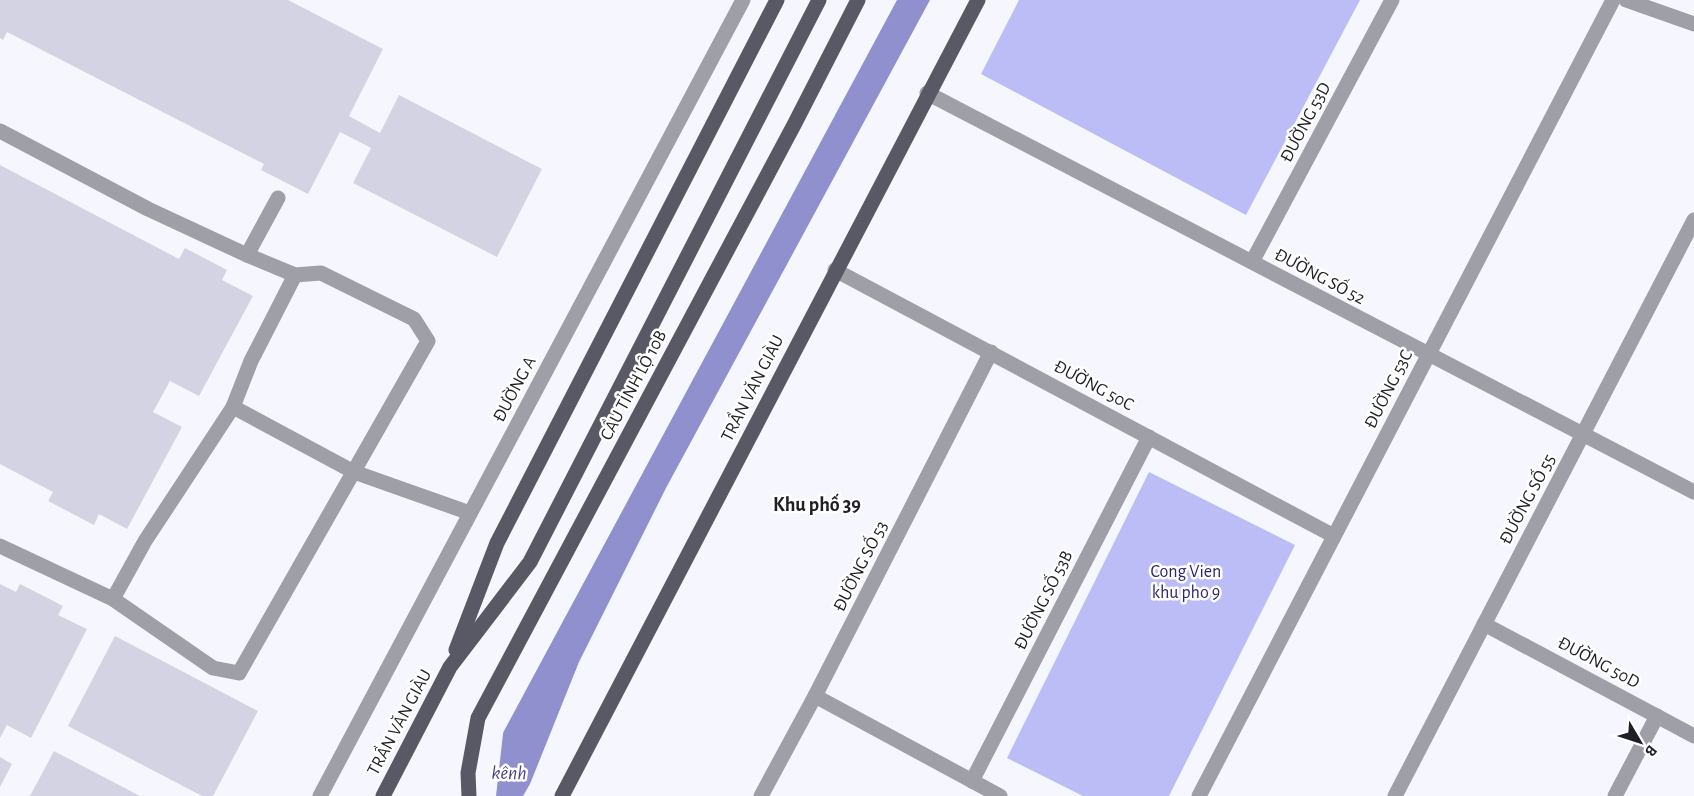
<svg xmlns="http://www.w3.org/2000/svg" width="1694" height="796" font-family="'Alegreya Sans',sans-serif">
  <rect width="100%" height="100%" fill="#f6f7fe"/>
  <g fill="#bcbdf7">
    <path d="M 1019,0 L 1360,0 L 1246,215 L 981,74 Z"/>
    <path d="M 1149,472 L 1295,545 L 1169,796 L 1083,796 L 1007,758 Z"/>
  </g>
  <path fill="#9090ce" d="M 897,0 L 930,0 L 666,488 L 579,662 L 530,784 L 523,796 L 469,796 Z"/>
  <path fill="#f6f7fe" d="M 504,725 L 496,796 L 466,796 L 466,795 Z"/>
  <g fill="#d3d3e4">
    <path d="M 0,0 L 288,0 L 383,49 L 349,116 L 380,133 L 399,95 L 542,169 L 497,257 L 353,183 L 371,148 L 340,132 L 308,194 L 261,170 L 264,164 L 7,32 L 3,40 L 0,38 Z"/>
    <path d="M 0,165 L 179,259 L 185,248 L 227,270 L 222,280 L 253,296 L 199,396 L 170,381 L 153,412 L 182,427 L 127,529 L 99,514 L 94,525 L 48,501 L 53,492 L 0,464 Z"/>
    <path d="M 0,584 L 16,592 L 20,584 L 63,606 L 58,615 L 87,629 L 31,738 L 7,725 L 0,738 Z"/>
    <path d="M 115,636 L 258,711 L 213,796 L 202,796 L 68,726 Z"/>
    <path d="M 54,751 L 140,796 L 30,796 Z"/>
    <path d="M 0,757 L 12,764 L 0,787 Z"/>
  </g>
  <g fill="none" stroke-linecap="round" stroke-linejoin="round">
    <g stroke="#9fa0a7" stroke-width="15">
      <path d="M 1626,0 L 1694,24"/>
      <path d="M 927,93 L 1694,492"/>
      <path d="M 0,131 L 148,209 L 247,255 L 295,275 L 321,273 L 414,319 L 428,341 L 239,673 L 213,668 L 113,599 L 0,546"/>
      <path d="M 247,255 L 278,198"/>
      <path d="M 1252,262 L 1392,0"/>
      <path d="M 835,270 L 1334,536"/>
      <path d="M 233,407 L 354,472 L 470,513"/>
      <path d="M 113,599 L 145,541 L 233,407 L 251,361 L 295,275"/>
      <path d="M 1484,624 L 1694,736"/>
      <path d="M 815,696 L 1000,796"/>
      <path d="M 972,781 L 1149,437"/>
      <path d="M 320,796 L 743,0"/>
      <path d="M 761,796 L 815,696 L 991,352"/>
      <path d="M 1199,796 L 1613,0"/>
      <path d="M 1395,796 L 1694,220"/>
      <path d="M 1615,796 L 1657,716"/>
    </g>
    <g stroke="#595965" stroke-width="15">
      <path d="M 456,650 L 497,543 L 777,0"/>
      <path d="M 383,796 L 450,667 L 530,562 L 819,0"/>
      <path d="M 469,796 L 468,773 L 478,718 L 795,123 L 858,0"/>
      <path d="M 562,796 L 978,0"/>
    </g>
  </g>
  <g text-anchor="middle" stroke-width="5" stroke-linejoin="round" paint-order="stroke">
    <g font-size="18" fill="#1f1f25" stroke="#fff">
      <text transform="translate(1305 122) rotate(-62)" y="6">ĐƯỜNG 53D</text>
      <text transform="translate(1320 276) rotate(28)" y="6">ĐƯỜNG SỐ 52</text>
      <text transform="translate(633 385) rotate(-62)" y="6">CẦU TỈNH LỘ 10B</text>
      <text transform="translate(1094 385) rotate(28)" y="6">ĐƯỜNG 50C</text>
      <text transform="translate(752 388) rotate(-63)" y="6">TRẦN VĂN GIÀU</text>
      <text transform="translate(514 389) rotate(-62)" y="6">ĐƯỜNG A</text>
      <text transform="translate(1388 389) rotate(-63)" y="6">ĐƯỜNG 53C</text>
      <text transform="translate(1527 499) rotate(-62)" y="6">ĐƯỜNG SỐ 55</text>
      <text transform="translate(860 566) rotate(-63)" y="6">ĐƯỜNG SỐ 53</text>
      <text transform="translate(1043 600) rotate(-63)" y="6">ĐƯỜNG SỐ 53B</text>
      <text transform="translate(1599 662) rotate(28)" y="6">ĐƯỜNG 50D</text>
      <text transform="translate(399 722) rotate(-62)" y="6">TRẦN VĂN GIÀU</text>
    </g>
    <g font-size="18" fill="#2f256d" stroke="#fff">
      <text x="1186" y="577">Cong Vien<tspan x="1186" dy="21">khu pho 9</tspan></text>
    </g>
    <g font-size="20" font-weight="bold" fill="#1f1f25" stroke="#fff">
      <text x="817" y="511">Khu phố 39</text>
    </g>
    <g font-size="20" font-style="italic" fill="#47408b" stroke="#fff">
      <text x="509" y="779">kênh</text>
    </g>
  </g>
  <g transform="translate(1640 742) rotate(129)" stroke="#ffffff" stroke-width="4.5" paint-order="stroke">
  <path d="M0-4.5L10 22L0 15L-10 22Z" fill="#1f1f25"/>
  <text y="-9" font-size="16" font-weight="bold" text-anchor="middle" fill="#1f1f25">B</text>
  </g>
</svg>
